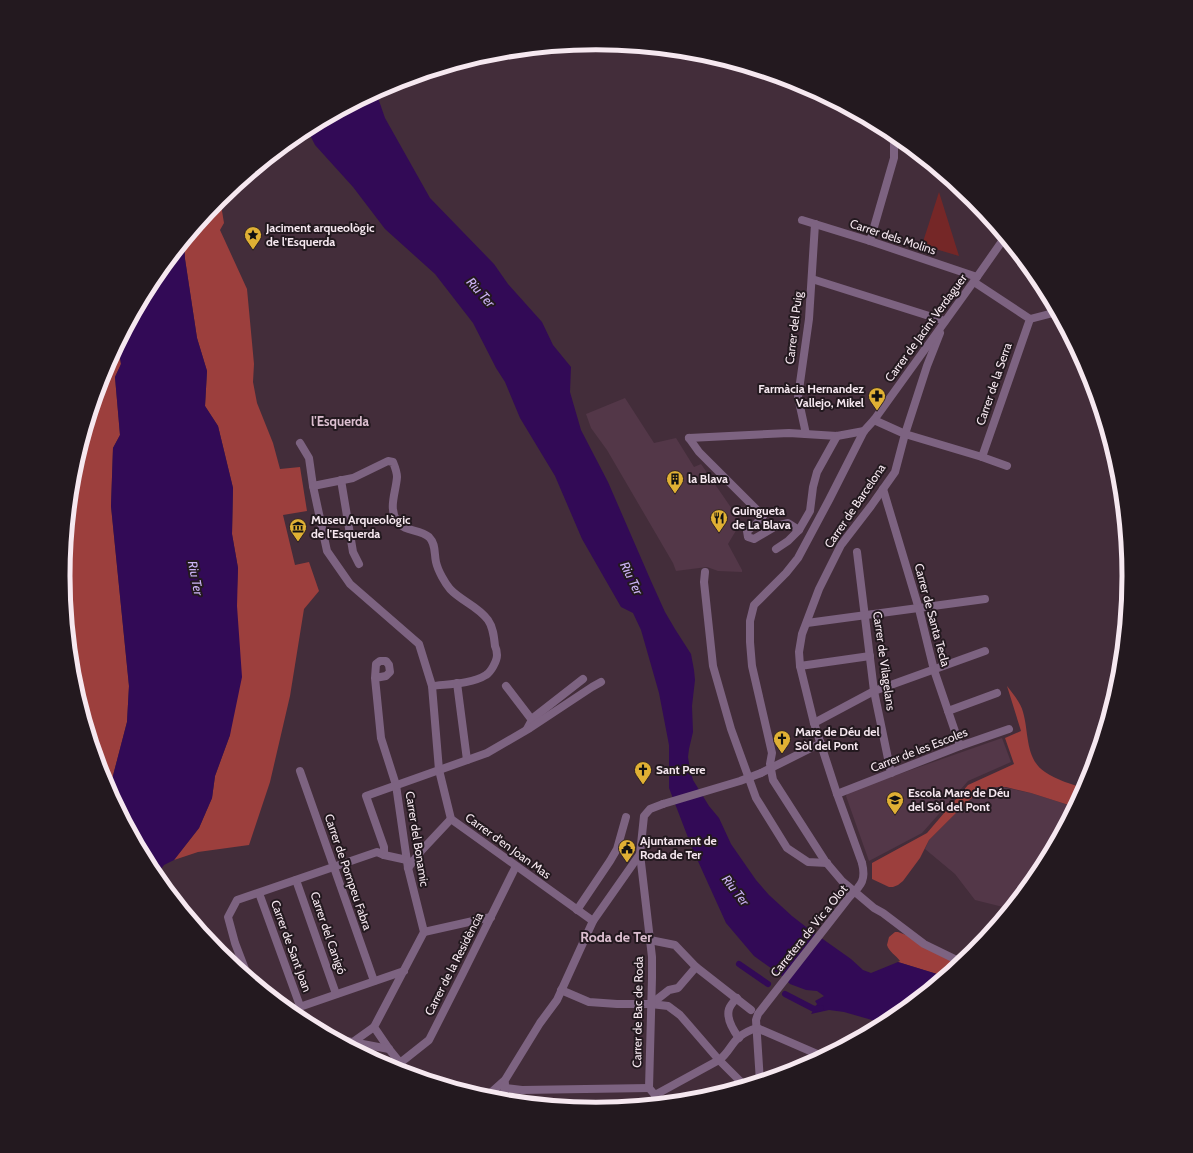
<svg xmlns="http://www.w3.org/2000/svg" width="1193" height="1153" font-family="Cabin,sans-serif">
  <rect width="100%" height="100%" fill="#432d3a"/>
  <g fill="#533748">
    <path d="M 625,398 L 654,443 L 676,438 L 694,467 L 701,464 L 741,522 L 728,544 L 742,570 L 742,572 L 718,571 L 707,567 L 676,571 L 673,563 L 607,450 L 591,428 L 586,414 Z"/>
    <path d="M 1002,738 L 1011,762 L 968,781 L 922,833 L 869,861 L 846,796 L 848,792 Z"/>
    <path d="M 996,787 L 1002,787 L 1031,793 L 1075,807 L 1040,873 L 1011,909 L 975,900 L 955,874 L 925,849 L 929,840 L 975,794 L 981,791 Z"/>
  </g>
  <path fill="#752727" d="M 939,192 L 959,256 L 922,245 Z"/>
  <g fill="#9c3f3d">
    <path d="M 220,199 L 224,223 L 220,230 L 247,289 L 254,364 L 253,382 L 257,403 L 273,443 L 280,469 L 300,467 L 307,511 L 283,515 L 295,565 L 309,562 L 319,591 L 304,609 L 290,696 L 270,782 L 249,845 L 198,852 L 174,860 L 199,828 L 212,798 L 215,776 L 230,735 L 238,568 L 232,534 L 233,488 L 218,426 L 205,406 L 207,371 L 197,338 L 185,259 L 184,243 Z"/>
    <path d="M 118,346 L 121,364 L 115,377 L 120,435 L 113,448 L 111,506 L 129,686 L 127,722 L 109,791 L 104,780 L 73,680 L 63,576 L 73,472 L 104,372 Z"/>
    <path d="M 1007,686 C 1013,694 1021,703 1023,712 C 1029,732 1025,759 1045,772 C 1056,780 1072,784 1085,789 L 1075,807 L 1031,793 L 1006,787 L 996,787 L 981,791 L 968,801 L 929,840 L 920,858 L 903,881 L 898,885 L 893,887 L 889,887 L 872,879 L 872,863 L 927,833 L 968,785 L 1014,764 L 1005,738 L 1021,731 Z"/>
    <path d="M 895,932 L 898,932 L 906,935 L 961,965 L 944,978 L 937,974 L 898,962 L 900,961 C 896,955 889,952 887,945 L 889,937 Z"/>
  </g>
  <g fill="#320a56">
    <path d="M 376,92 L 385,118 L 430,198 L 494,264 L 508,284 L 542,322 L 553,345 L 571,367 L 570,392 L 581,430 L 608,482 L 651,581 L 665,612 L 675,629 L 691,654 L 694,670 L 695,680 L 692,706 L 693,732 L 689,749 L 688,757 L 690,769 L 693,780 L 709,806 L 719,818 L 731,844 L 756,880 L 769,895 L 792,916 L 810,930 L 851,959 L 863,970 L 871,973 L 898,962 L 937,974 L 944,978 L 893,1020 L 886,1024 L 844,1012 L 829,1010 L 811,1014 L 817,1004 L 815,1001 L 824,996 L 817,991 L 806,990 L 790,984 L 782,976 L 754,956 L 726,923 L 692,848 L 669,788 L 669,745 L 659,693 L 641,630 L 633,613 L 621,607 L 582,539 L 555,476 L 520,418 L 505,382 L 496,368 L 473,323 L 435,274 L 385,229 L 353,187 L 315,145 L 307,129 Z"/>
    <path d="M 184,243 L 185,259 L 197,338 L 207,371 L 205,406 L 218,426 L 233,488 L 232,534 L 238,568 L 237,606 L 242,677 L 230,735 L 215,776 L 212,798 L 199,828 L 174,860 L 164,865 L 156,876 L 153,873 L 109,791 L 127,722 L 129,686 L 111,506 L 113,448 L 120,435 L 115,377 L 121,364 L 118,346 L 153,280 Z"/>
  </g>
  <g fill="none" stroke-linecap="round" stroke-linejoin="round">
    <g stroke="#320a56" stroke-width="6">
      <path d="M 739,964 L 768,984"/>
      <path d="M 785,994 L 814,1009 L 821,1008"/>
    </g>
    <g stroke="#7d6381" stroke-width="8">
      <path d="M 802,220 L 870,241 L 977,277"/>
      <path d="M 870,241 L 894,158 L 894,134"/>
      <path d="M 812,279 L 945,321"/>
      <path d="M 974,282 L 1030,319 L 982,457"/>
      <path d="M 1030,319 L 1057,312"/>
      <path d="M 874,420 L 905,434 L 982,457 L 1007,466"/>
      <path d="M 806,434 L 798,397 L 809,319 L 815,224"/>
      <path d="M 689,438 L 699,452 L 763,516 L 756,524 L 747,531 L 748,537 L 754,539 L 776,526 L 788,523 L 799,530"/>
      <path d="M 689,438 L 789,433 L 837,436 L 864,431"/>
      <path d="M 300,443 L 309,458 L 313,486 L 327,551 L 350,584 L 419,644 L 432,686 L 439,770 L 451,819 L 593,921"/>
      <path d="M 341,480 L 353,552 L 359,564"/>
      <path d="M 313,486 L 353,478 L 388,461 L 393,462 C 395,467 397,472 397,477 C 396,492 388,508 397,521 C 405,533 419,528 429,537 C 436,544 434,553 436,562 C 438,571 445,583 450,589 C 461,601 478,606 488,620 C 493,627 494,636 495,646 C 496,648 497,652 497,655 C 497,661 491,672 486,675 C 472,684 448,684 432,686"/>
      <path d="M 883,489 L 919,609 L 934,670 L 960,746"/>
      <path d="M 776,549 L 788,541 L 799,530 L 810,511 L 813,487 L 817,472 L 837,436"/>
      <path d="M 857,552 L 874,691 L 891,773"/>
      <path d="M 705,572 L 704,582 L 713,666 L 731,729 L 756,798 L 787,848 L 808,862 L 827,863"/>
      <path d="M 807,623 L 985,599"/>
      <path d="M 800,666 L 870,656"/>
      <path d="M 375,678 L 376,664 L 380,661 L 386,661 L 389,665 L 390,672 L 386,676 L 375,678 L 381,738 L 396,785 L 408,868 L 424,932 L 374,1027 L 389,1049 L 410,1075"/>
      <path d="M 457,683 L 467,760"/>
      <path d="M 506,686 L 532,720"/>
      <path d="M 948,711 L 997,693"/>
      <path d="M 814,723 L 874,691 L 985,651"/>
      <path d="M 527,729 L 533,718 L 583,679"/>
      <path d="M 300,771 L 374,981"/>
      <path d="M 761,773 L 821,743"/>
      <path d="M 837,794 L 960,746 L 1009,729"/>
      <path d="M 384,855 L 384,847 L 366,796 L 487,753 L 530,728 L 592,687 L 601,682"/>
      <path d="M 862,863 L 837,794 L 814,723 L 800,666 L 799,652 L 802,634 L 819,589 L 841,545 L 871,506 L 895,472 L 905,434 L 927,366 L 940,333"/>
      <path d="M 408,868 L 421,851 L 451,819"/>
      <path d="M 296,880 L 336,994"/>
      <path d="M 259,893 L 300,1006"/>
      <path d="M 577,910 L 610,861 L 617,849 L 626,817"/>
      <path d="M 424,932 L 491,917"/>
      <path d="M 650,940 L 675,945 L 696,967 L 751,1010"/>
      <path d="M 963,963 L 924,944 L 883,913 L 874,908 L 842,881 L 825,861 L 773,780 L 770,764 L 772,753 L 752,666 L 750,642 L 750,621 L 754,605 L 786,573 L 798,558 L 829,500 L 864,431 L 874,420 L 977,277 L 1005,237"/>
      <path d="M 248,977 L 235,943 L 228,917 L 237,900 L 377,852 L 384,855 L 407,860"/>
      <path d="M 561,990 L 589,1002 L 617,1004 L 651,1004 L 668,1006 L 680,1015 L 719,1060 L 745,1086"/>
      <path d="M 737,998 C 734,1001 730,1006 729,1009 C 726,1019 733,1030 739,1038"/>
      <path d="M 651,1004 L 669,990 L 678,988 L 696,967"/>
      <path d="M 288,1011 L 404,971"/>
      <path d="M 757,1028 L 824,1057"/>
      <path d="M 336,1039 L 389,1049"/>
      <path d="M 353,1042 L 374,1027"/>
      <path d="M 400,1063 L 429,1040 L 463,973 L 516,866"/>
      <path d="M 760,1082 L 756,1020 L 758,1014 L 850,896"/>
      <path d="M 505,1088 L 522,1090 L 649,1088"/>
      <path d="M 655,1095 L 719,1060 C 728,1054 731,1044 739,1037 C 744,1033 750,1030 757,1028"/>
      <path d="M 485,1098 L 505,1080 L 540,1023 L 557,1000 L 593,921 L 640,854"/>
      <path d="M 503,1101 L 505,1084"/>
      <path d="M 655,1104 L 655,1095 L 649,1088 L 652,978 L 652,957 L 640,854 L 644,816 L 650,809 L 663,804"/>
    </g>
    <g stroke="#7d6381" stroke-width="8">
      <path d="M 663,804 L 740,781 L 761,773"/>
      <path d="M 850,896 C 862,885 866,879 862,863"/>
    </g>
  </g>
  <defs>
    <g id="sight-pin" transform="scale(0.9)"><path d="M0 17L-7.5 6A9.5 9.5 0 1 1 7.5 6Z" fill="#e0b034" stroke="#23191f"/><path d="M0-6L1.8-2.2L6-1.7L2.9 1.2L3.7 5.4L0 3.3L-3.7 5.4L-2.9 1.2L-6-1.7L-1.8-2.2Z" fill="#111"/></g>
    <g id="pharmacy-pin" transform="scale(0.9)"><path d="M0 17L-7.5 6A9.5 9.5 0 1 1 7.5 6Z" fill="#e0b034" stroke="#23191f"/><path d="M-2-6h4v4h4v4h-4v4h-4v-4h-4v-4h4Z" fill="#111"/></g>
    <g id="building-pin" transform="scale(0.9)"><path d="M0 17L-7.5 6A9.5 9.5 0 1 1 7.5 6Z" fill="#e0b034" stroke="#23191f"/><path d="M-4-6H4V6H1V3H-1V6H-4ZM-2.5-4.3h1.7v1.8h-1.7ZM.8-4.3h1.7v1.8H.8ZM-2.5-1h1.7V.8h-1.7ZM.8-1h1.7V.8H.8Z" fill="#111"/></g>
    <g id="restaurant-pin" transform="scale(0.9)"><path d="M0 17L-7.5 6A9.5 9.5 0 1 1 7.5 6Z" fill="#e0b034" stroke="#23191f"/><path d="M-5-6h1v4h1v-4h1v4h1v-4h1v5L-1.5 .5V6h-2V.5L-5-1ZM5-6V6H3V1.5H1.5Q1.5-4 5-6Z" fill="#111"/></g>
    <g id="museum-pin" transform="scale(0.9)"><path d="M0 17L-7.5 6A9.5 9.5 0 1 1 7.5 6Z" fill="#e0b034" stroke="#23191f"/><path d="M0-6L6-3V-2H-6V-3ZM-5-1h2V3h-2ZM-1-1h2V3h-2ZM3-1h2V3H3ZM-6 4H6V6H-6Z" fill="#111"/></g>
    <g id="church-pin" transform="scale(0.9)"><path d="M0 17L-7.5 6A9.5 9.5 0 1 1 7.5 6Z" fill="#e0b034" stroke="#23191f"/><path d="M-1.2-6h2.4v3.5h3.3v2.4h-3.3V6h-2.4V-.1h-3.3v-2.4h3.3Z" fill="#111"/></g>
    <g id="school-pin" transform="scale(0.9)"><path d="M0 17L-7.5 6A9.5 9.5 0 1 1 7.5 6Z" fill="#e0b034" stroke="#23191f"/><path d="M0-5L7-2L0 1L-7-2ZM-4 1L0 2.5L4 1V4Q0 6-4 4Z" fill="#111"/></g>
    <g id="civic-pin" transform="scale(0.9)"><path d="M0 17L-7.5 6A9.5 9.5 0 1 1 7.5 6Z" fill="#e0b034" stroke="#23191f"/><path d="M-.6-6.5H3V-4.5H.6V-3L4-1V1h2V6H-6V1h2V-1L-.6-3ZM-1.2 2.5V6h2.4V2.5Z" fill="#111"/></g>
  </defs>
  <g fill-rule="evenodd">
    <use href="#sight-pin" x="253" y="235"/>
    <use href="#pharmacy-pin" x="877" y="396"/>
    <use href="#building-pin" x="675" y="479"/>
    <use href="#restaurant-pin" x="719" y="518"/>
    <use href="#museum-pin" x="298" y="527"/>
    <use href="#church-pin" x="782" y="739"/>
    <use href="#church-pin" x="643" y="770"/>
    <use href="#school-pin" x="895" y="800"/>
    <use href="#civic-pin" x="627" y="848"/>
  </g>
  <g text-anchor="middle" stroke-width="4" stroke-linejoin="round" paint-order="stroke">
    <g font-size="12" font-weight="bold" fill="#f6e8f0" stroke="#23191f" text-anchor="start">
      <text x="266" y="232">Jaciment arqueològic<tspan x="266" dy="14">de l'Esquerda</tspan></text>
      <text x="864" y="393" text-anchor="end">Farmàcia Hernandez<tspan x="864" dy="14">Vallejo, Mikel</tspan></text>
      <text x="688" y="483">la Blava</text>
      <text x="732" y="515">Guingueta<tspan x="732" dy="14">de La Blava</tspan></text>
      <text x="311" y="524">Museu Arqueològic<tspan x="311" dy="14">de l'Esquerda</tspan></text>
      <text x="795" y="736">Mare de Déu del<tspan x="795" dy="14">Sòl del Pont</tspan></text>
      <text x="656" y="774">Sant Pere</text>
      <text x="908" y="797">Escola Mare de Déu<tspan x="908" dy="14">del Sòl del Pont</tspan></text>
      <text x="640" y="845">Ajuntament de<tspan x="640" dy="14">Roda de Ter</tspan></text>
    </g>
    <g font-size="12" fill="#f6e8f0" stroke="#23191f">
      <text transform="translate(893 237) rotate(18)" y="4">Carrer dels Molins</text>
      <text transform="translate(794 328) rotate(-83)" y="4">Carrer del Puig</text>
      <text transform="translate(926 328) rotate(-54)" y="4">Carrer de Jacint Verdaguer</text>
      <text transform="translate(994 384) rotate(-71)" y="4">Carrer de la Serra</text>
      <text transform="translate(855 506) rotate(-56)" y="4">Carrer de Barcelona</text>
      <text transform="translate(932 615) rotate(75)" y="4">Carrer de Santa Tecla</text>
      <text transform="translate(884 661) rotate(82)" y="4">Carrer de Vilagelans</text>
      <text transform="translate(919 750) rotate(-21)" y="4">Carrer de les Escoles</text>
      <text transform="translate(417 839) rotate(81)" y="4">Carrer del Bonamic</text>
      <text transform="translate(508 846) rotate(36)" y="4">Carrer d'en Joan Mas</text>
      <text transform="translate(348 872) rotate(71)" y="4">Carrer de Pompeu Fabra</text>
      <text transform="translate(809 931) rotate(-51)" y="4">Carretera de Vic a Olot</text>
      <text transform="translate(328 933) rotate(71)" y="4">Carrer del Canigó</text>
      <text transform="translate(291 946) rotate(70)" y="4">Carrer de Sant Joan</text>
      <text transform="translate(454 964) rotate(-63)" y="4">Carrer de la Residència</text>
      <text transform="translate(638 1012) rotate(-89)" y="4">Carrer de Bac de Roda</text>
    </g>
    <g font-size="13" font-style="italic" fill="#cab2f2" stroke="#23191f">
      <text transform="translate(481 292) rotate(48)" y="5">Riu Ter</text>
      <text transform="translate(196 578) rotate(79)" y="5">Riu Ter</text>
      <text transform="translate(632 578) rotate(64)" y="5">Riu Ter</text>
      <text transform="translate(736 890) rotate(52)" y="5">Riu Ter</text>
    </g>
    <g font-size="13" font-weight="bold" fill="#dcbfd0" stroke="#23191f">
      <text x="340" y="426">l'Esquerda</text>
    </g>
    <g font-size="14" font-weight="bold" fill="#dcbfd0" stroke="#23191f">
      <text x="616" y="942">Roda de Ter</text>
    </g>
  </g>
  <path d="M0 0H1193V1153H0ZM70 576a526 526 0 1 1 1052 0a526 526 0 1 1-1052 0Z" fill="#23191f" fill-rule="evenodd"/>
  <path fill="none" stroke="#f6e8f0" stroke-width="5" d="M70 576a526 526 0 1 1 1052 0a526 526 0 1 1-1052 0Z"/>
</svg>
